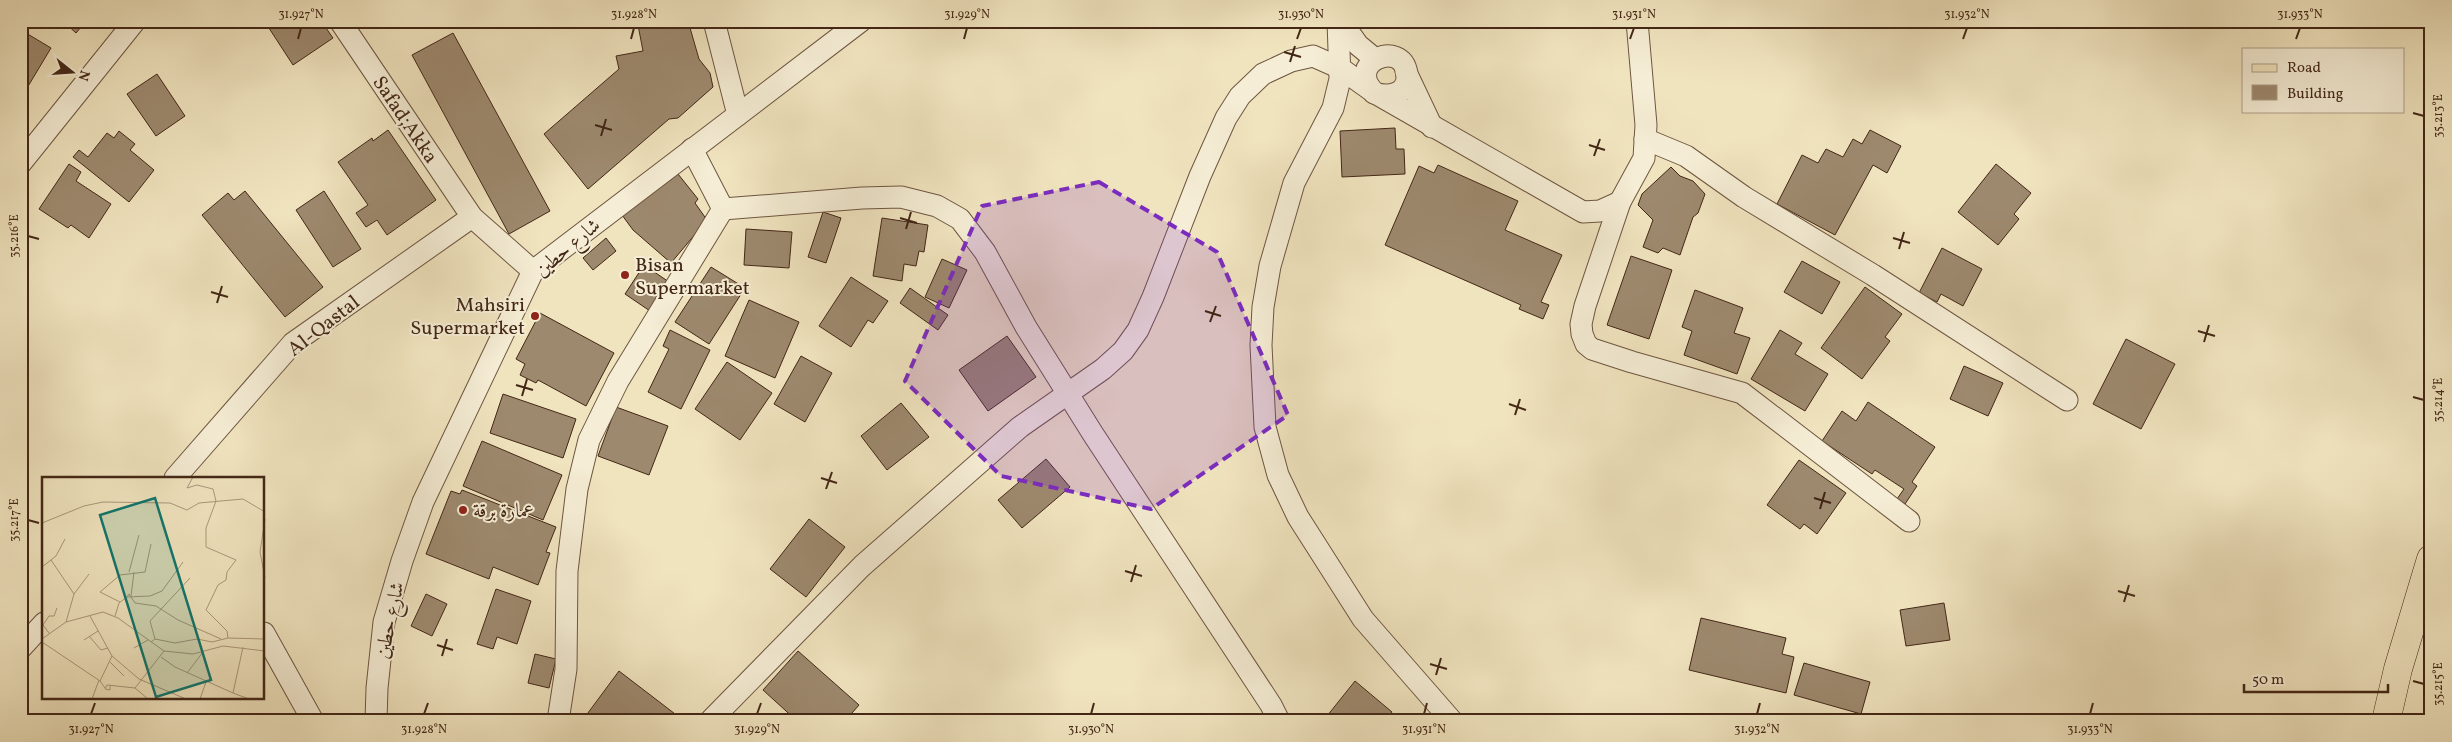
<svg xmlns="http://www.w3.org/2000/svg" width="2452" height="742" font-family="Vollkorn,Amiri,serif">
  <rect width="100%" height="100%" fill="#f0e4bf"/>
  <filter id="stains"><feTurbulence type="fractalNoise" baseFrequency=".004" numOctaves="4"/><feColorMatrix values="0 0 0 0 .2 0 0 0 0 .09 0 0 0 0 .02 0 0 0 .5 -.17"/></filter>
  <radialGradient id="worn" r=".72"><stop offset=".6" stop-color="#630" stop-opacity="0"/><stop offset="1" stop-color="#630" stop-opacity=".3"/></radialGradient>
  <g fill="#9d896e" stroke="#432716">
    <path d="M 63,21 L 86,21 L 76,33 Z"/>
    <path d="M 321,21 L 333,38 L 293,65 L 265,22 Z"/>
    <path d="M 643,21 L 688,21 L 699,59 L 710,73 L 713,87 L 678,118 L 669,119 L 588,189 L 544,134 L 619,69 L 616,56 L 643,51 L 638,25 Z"/>
    <path d="M 21,30 L 51,48 L 27,88 L 21,85 Z"/>
    <path d="M 453,33 L 550,211 L 509,234 L 412,55 Z"/>
    <path d="M 157,74 L 185,116 L 156,136 L 127,94 Z"/>
    <path d="M 1395,128 L 1396,149 L 1404,149 L 1405,174 L 1342,177 L 1340,131 Z"/>
    <path d="M 388,130 L 436,200 L 387,235 L 377,220 L 366,227 L 356,213 L 368,205 L 338,162 L 372,138 L 373,141 Z"/>
    <path d="M 1870,130 L 1901,146 L 1887,173 L 1873,165 L 1835,235 L 1777,204 L 1802,155 L 1818,163 L 1826,149 L 1843,157 L 1853,139 L 1862,144 Z"/>
    <path d="M 119,131 L 135,144 L 130,150 L 154,170 L 129,202 L 73,157 L 79,150 L 88,157 L 107,133 L 114,138 Z"/>
    <path d="M 69,164 L 81,172 L 76,181 L 111,204 L 89,238 L 71,225 L 68,228 L 39,209 Z"/>
    <path d="M 1996,164 L 2031,193 L 2014,214 L 2019,219 L 1998,245 L 1958,212 Z"/>
    <path d="M 1438,165 L 1518,201 L 1505,230 L 1562,255 L 1541,302 L 1549,305 L 1543,319 L 1519,309 L 1521,305 L 1385,245 L 1419,166 L 1434,173 Z"/>
    <path d="M 1671,167 L 1680,176 L 1693,181 L 1705,194 L 1698,213 L 1693,217 L 1680,255 L 1663,248 L 1658,253 L 1643,247 L 1653,220 L 1638,205 L 1642,194 Z"/>
    <path d="M 678,174 L 698,199 L 695,203 L 707,220 L 671,263 L 633,230 L 622,215 Z"/>
    <path d="M 245,191 L 323,287 L 285,317 L 202,215 L 228,193 L 234,200 Z"/>
    <path d="M 324,191 L 361,249 L 333,267 L 296,210 Z"/>
    <path d="M 823,212 L 841,218 L 826,263 L 808,257 Z"/>
    <path d="M 882,218 L 928,225 L 924,252 L 919,251 L 916,266 L 904,264 L 902,281 L 873,276 Z"/>
    <path d="M 746,229 L 792,232 L 789,268 L 744,265 Z"/>
    <path d="M 606,238 L 616,251 L 593,270 L 583,258 Z"/>
    <path d="M 1942,248 L 1982,269 L 1963,306 L 1941,294 L 1937,302 L 1919,293 Z"/>
    <path d="M 1631,256 L 1672,270 L 1649,339 L 1607,325 Z"/>
    <path d="M 942,259 L 967,270 L 949,308 L 925,297 Z"/>
    <path d="M 1802,261 L 1840,282 L 1822,314 L 1784,292 Z"/>
    <path d="M 644,265 L 672,284 L 653,313 L 625,294 Z"/>
    <path d="M 711,267 L 745,288 L 709,344 L 675,322 Z"/>
    <path d="M 851,277 L 888,301 L 873,323 L 868,320 L 851,347 L 819,326 Z"/>
    <path d="M 1865,287 L 1902,314 L 1885,337 L 1890,341 L 1862,379 L 1821,348 Z"/>
    <path d="M 910,288 L 948,315 L 938,330 L 900,303 Z"/>
    <path d="M 1695,290 L 1743,308 L 1734,333 L 1750,338 L 1737,374 L 1684,355 L 1692,331 L 1682,327 Z"/>
    <path d="M 749,300 L 799,322 L 775,378 L 725,356 Z"/>
    <path d="M 540,313 L 614,353 L 586,406 L 538,380 L 536,383 L 520,375 L 525,364 L 516,359 Z"/>
    <path d="M 670,330 L 710,350 L 681,409 L 648,392 L 669,349 L 663,346 Z"/>
    <path d="M 1780,330 L 1802,343 L 1795,354 L 1828,374 L 1805,411 L 1751,379 Z"/>
    <path d="M 1007,336 L 1036,377 L 988,411 L 959,370 Z"/>
    <path d="M 2126,339 L 2175,364 L 2141,429 L 2093,404 Z"/>
    <path d="M 801,356 L 832,373 L 805,422 L 774,404 Z"/>
    <path d="M 727,362 L 772,393 L 740,440 L 695,409 Z"/>
    <path d="M 1964,366 L 2003,383 L 1988,416 L 1950,399 Z"/>
    <path d="M 503,394 L 576,419 L 563,458 L 490,433 Z"/>
    <path d="M 1868,402 L 1935,447 L 1912,482 L 1917,486 L 1905,504 L 1897,499 L 1904,489 L 1875,470 L 1872,474 L 1822,441 L 1842,411 L 1856,421 Z"/>
    <path d="M 901,403 L 929,437 L 887,470 L 861,436 Z"/>
    <path d="M 616,407 L 668,426 L 649,475 L 598,456 Z"/>
    <path d="M 482,441 L 562,475 L 543,520 L 463,486 Z"/>
    <path d="M 1046,459 L 1070,487 L 1022,528 L 998,500 Z"/>
    <path d="M 1799,460 L 1846,493 L 1817,534 L 1804,524 L 1800,529 L 1767,505 Z"/>
    <path d="M 462,490 L 556,527 L 546,552 L 550,553 L 538,585 L 493,567 L 489,579 L 426,554 L 451,491 L 460,494 Z"/>
    <path d="M 809,519 L 845,547 L 806,597 L 770,569 Z"/>
    <path d="M 496,589 L 531,601 L 517,644 L 497,637 L 493,649 L 477,644 Z"/>
    <path d="M 426,594 L 447,604 L 432,636 L 411,626 Z"/>
    <path d="M 1944,603 L 1950,640 L 1906,646 L 1900,610 Z"/>
    <path d="M 1701,618 L 1786,638 L 1782,654 L 1794,657 L 1786,693 L 1689,670 Z"/>
    <path d="M 798,651 L 859,705 L 845,721 L 797,721 L 763,690 Z"/>
    <path d="M 535,654 L 556,659 L 549,688 L 528,683 Z"/>
    <path d="M 1804,663 L 1870,682 L 1861,714 L 1794,695 Z"/>
    <path d="M 619,671 L 679,717 L 676,721 L 582,721 Z"/>
    <path d="M 1355,681 L 1392,712 L 1385,721 L 1323,721 Z"/>
  </g>
  <g fill="none" stroke-linecap="round" stroke-linejoin="round">
    <g stroke="#6e5640" stroke-width="23">
      <g id="minor">
        <path d="M 340,21 L 472,217 L 533,271"/>
        <path d="M 714,21 L 738,115"/>
        <path d="M 1338,21 L 1340,79 L 1333,108 L 1294,183 L 1270,266 L 1263,307 L 1261,345 L 1265,427 L 1278,475 L 1298,517 L 1363,619 L 1452,721"/>
        <path d="M 1341,21 L 1358,45 L 1375,59"/>
        <path d="M 1637,21 L 1646,125 L 1644,158 L 1620,202 L 1585,306 L 1581,324 L 1582,334 L 1586,344 L 1592,349 L 1632,362 L 1742,393 L 1909,521"/>
        <path d="M 1406,72 L 1432,127"/>
        <path d="M 1374,93 C 1389,98 1409,94 1407,74 C 1402,37 1343,64 1375,93"/>
        <path d="M 1645,139 L 1686,156 L 1744,197 L 1873,275 L 2067,400"/>
        <path d="M 21,163 L 135,21"/>
        <path d="M 723,209 L 862,198 L 901,197 L 937,206 L 960,219 L 985,252 L 1026,327 L 1093,434 L 1271,705 L 1279,721"/>
        <path d="M 175,478 L 293,343 L 472,217"/>
        <path d="M 264,633 L 313,721"/>
        <path d="M 21,648 L 44,623"/>
        <path d="M 376,721 L 377,688 L 384,622 L 402,561 L 423,502 L 533,271 L 861,21"/>
        <path d="M 558,721 L 566,669 L 567,571 L 577,489 L 589,440 L 618,381 L 723,209 L 692,149"/>
        <path d="M 710,721 L 862,566 L 1020,427 L 1103,369 L 1123,351 L 1138,330 L 1153,297 L 1200,176 L 1226,118 L 1240,96 L 1263,74 L 1291,61 L 1313,56 L 1340,68 L 1375,93 L 1583,212 L 1600,211 L 1620,202"/>
      </g>
    </g>
    <g stroke="#432716" stroke-width="29">
      <path id="major" d="M 2386,721 L 2398,669 L 2431,559"/>
    </g>
    <use href="#minor" stroke="#f5edd5" stroke-width="21"/>
    <use href="#major" stroke="#f0e4bf" stroke-width="28"/>
  </g>
  <path fill="#7b2cbf" fill-opacity="0.2" stroke="#7b2cbf" stroke-width="4" stroke-dasharray="10 6" stroke-linejoin="round" d="M 1099,182 L 1217,252 L 1288,415 L 1151,509 L 1001,476 L 905,381 L 982,206 Z"/>
  <path fill="none" stroke="#432716" stroke-width="2" d="M 298,39 L 301,28M 631,39 L 634,28M 964,39 L 967,28M 1297,39 L 1301,28M 1630,39 L 1634,28M 1963,39 L 1967,28M 2296,39 L 2300,28M 1284,52 L 1301,57M 1290,62 L 1295,46M 2413,113 L 2424,116M 595,125 L 612,130M 601,136 L 606,119M 1589,145 L 1605,150M 1594,156 L 1600,139M 900,218 L 917,223M 906,229 L 911,212M 28,236 L 39,239M 1893,238 L 1910,243M 1899,249 L 1904,232M 211,292 L 228,297M 217,303 L 222,286M 1205,311 L 1221,316M 1210,322 L 1216,306M 2198,331 L 2215,336M 2204,342 L 2209,325M 516,385 L 533,390M 522,396 L 527,379M 2413,397 L 2424,400M 1509,404 L 1526,410M 1515,415 L 1520,399M 821,478 L 837,483M 826,489 L 832,472M 1814,498 L 1831,503M 1820,509 L 1825,492M 28,520 L 39,523M 1125,571 L 1142,576M 1131,582 L 1136,565M 2118,591 L 2135,596M 2124,602 L 2129,585M 437,645 L 453,650M 442,656 L 447,639M 1430,664 L 1447,669M 1436,675 L 1441,658M 2413,681 L 2424,684M 91,714 L 95,703M 424,714 L 428,703M 757,714 L 761,703M 1091,714 L 1094,703M 1424,714 L 1427,703M 1757,714 L 1760,703M 2090,714 L 2093,703"/>
  <g fill="#8f2418" stroke="#f5edd5" stroke-width="2">
    <circle cx="625" cy="275" r="5"/>
    <circle cx="535" cy="316" r="5"/>
    <circle cx="463" cy="510" r="5"/>
  </g>
  <g text-anchor="middle" stroke-width="4" stroke-linejoin="round" paint-order="stroke">
    <g font-size="20" fill="#432716" stroke="#f5edd5">
      <text transform="translate(406 119) rotate(56)" y="7">Safad;Akka</text>
      <text transform="translate(567 247) rotate(-40)" y="7">شارع حطين</text>
      <text transform="translate(323 325) rotate(-38)" y="7">Al-Qastal</text>
      <text transform="translate(389 620) rotate(-78)" y="7">شارع حطين</text>
    </g>
    <g font-size="20" fill="#432716" stroke="#f5edd5" text-anchor="start">
      <text x="635" y="271">Bisan<tspan x="635" dy="23">Supermarket</tspan></text>
      <text x="525" y="311" text-anchor="end">Mahsiri<tspan x="525" dy="23">Supermarket</tspan></text>
      <text x="473" y="517">عمارة برقة</text>
    </g>
  </g>
  <g transform="translate(42 477)">
    <rect width="222" height="222" fill="#f0e4bf"/>
    <path fill="none" stroke="#ab987b" stroke-width="1" d="M 151,0 L 145,11 L 155,8 L 171,12 L 174,24 L 164,51 L 164,70 L 194,83 L 185,95 L 184,103 L 176,108 L 164,133 L 185,154 L 186,161M 223,42 L 218,75 L 223,101M 0,46 L 42,29 L 61,25 L 128,26 L 145,33 L 157,26 L 201,22 L 223,35M 9,83 L 32,117M 0,90 L 14,79 L 23,62M 87,95 L 97,58M 89,119 L 92,95M 85,120 L 87,117 L 93,126 L 114,129 L 136,143 L 179,162M 78,125 L 58,115 L 78,98 L 103,95 L 109,67M 48,139 L 70,179 L 97,202 L 144,222M 73,139 L 77,126 L 85,120 L 108,119 L 120,114 L 141,85M 24,145 L 32,117 L 47,97M 7,156 L 1,148 L 7,139 L 12,139 L 15,131M 47,159 L 59,173 L 66,171M 0,162 L 24,145 L 61,135 L 76,141 L 122,174 L 151,177 L 181,169 L 223,174M 113,162 L 108,144 L 148,101M 42,163 L 56,154M 0,165 L 58,204 L 63,211M 109,165 L 113,162 L 133,166 L 155,162 L 170,165 L 186,161 L 223,162M 201,170 L 191,216 L 207,222M 92,171 L 106,163M 119,180 L 133,190 L 191,216M 68,185 L 82,199M 145,196 L 161,175M 58,204 L 70,179M 68,209 L 68,213 L 63,212 L 65,208 L 93,211 L 122,174M 93,211 L 106,222M 50,222 L 57,203M 158,222 L 164,205"/>
    <path fill="#0f766e" fill-opacity="0.15" stroke="#0f766e" stroke-width="2.5" d="M 113,21 L 169,203 L 114,220 L 58,38 Z"/>
    <rect width="222" height="222" fill="none" stroke="#432716" stroke-width="2.5"/>
  </g>
  <rect width="2452" height="742" fill="none" stroke="#f0e4bf" stroke-width="55"/>
  <rect x="2242" y="48" width="162" height="65" fill="#f5edd5" stroke="#ae9e89"/>
  <rect x="2252" y="64" width="25" height="8" fill="#f0e4bf" stroke="#ae9e89"/>
  <text x="2287" y="72" font-size="15" fill="#432716">Road</text>
  <rect x="2252" y="85" width="25" height="15" fill="#9d896e" stroke="#ae9e89"/>
  <text x="2287" y="98" font-size="15" fill="#432716">Building</text>
  <g transform="translate(72 72) rotate(107)" stroke="#f5edd5" stroke-width="4" paint-order="stroke">
  <path d="M0-4L9 19L0 12L-9 19Z" fill="#432716"/>
  <text y="-8" font-size="14" font-weight="bold" text-anchor="middle" fill="#432716">N</text>
  </g>
  <path d="M2244 684v8h144v-8" fill="none" stroke="#432716" stroke-width="2.5"/>
  <text x="2252" y="684" font-size="15" fill="#432716" stroke="#f5edd5" stroke-width="4" paint-order="stroke">50 m</text>
  <rect x="28" y="28" width="2396" height="686" fill="none" stroke="#432716" stroke-width="2"/>
  <g font-size="12" text-anchor="middle" fill="#432716">
    <text x="301" y="18">31.927°N</text>
    <text x="634" y="18">31.928°N</text>
    <text x="967" y="18">31.929°N</text>
    <text x="1301" y="18">31.930°N</text>
    <text x="1634" y="18">31.931°N</text>
    <text x="1967" y="18">31.932°N</text>
    <text x="2300" y="18">31.933°N</text>
    <text transform="translate(2438 116) rotate(-90)" y="4">35.213°E</text>
    <text transform="translate(14 236) rotate(-90)" y="4">35.216°E</text>
    <text transform="translate(2438 400) rotate(-90)" y="4">35.214°E</text>
    <text transform="translate(14 520) rotate(-90)" y="4">35.217°E</text>
    <text transform="translate(2438 684) rotate(-90)" y="4">35.215°E</text>
    <text x="91" y="733">31.927°N</text>
    <text x="424" y="733">31.928°N</text>
    <text x="757" y="733">31.929°N</text>
    <text x="1091" y="733">31.930°N</text>
    <text x="1424" y="733">31.931°N</text>
    <text x="1757" y="733">31.932°N</text>
    <text x="2090" y="733">31.933°N</text>
  </g>
  <rect width="100%" height="100%" filter="url(#stains)"/>
  <rect width="100%" height="100%" fill="url(#worn)"/>
</svg>
